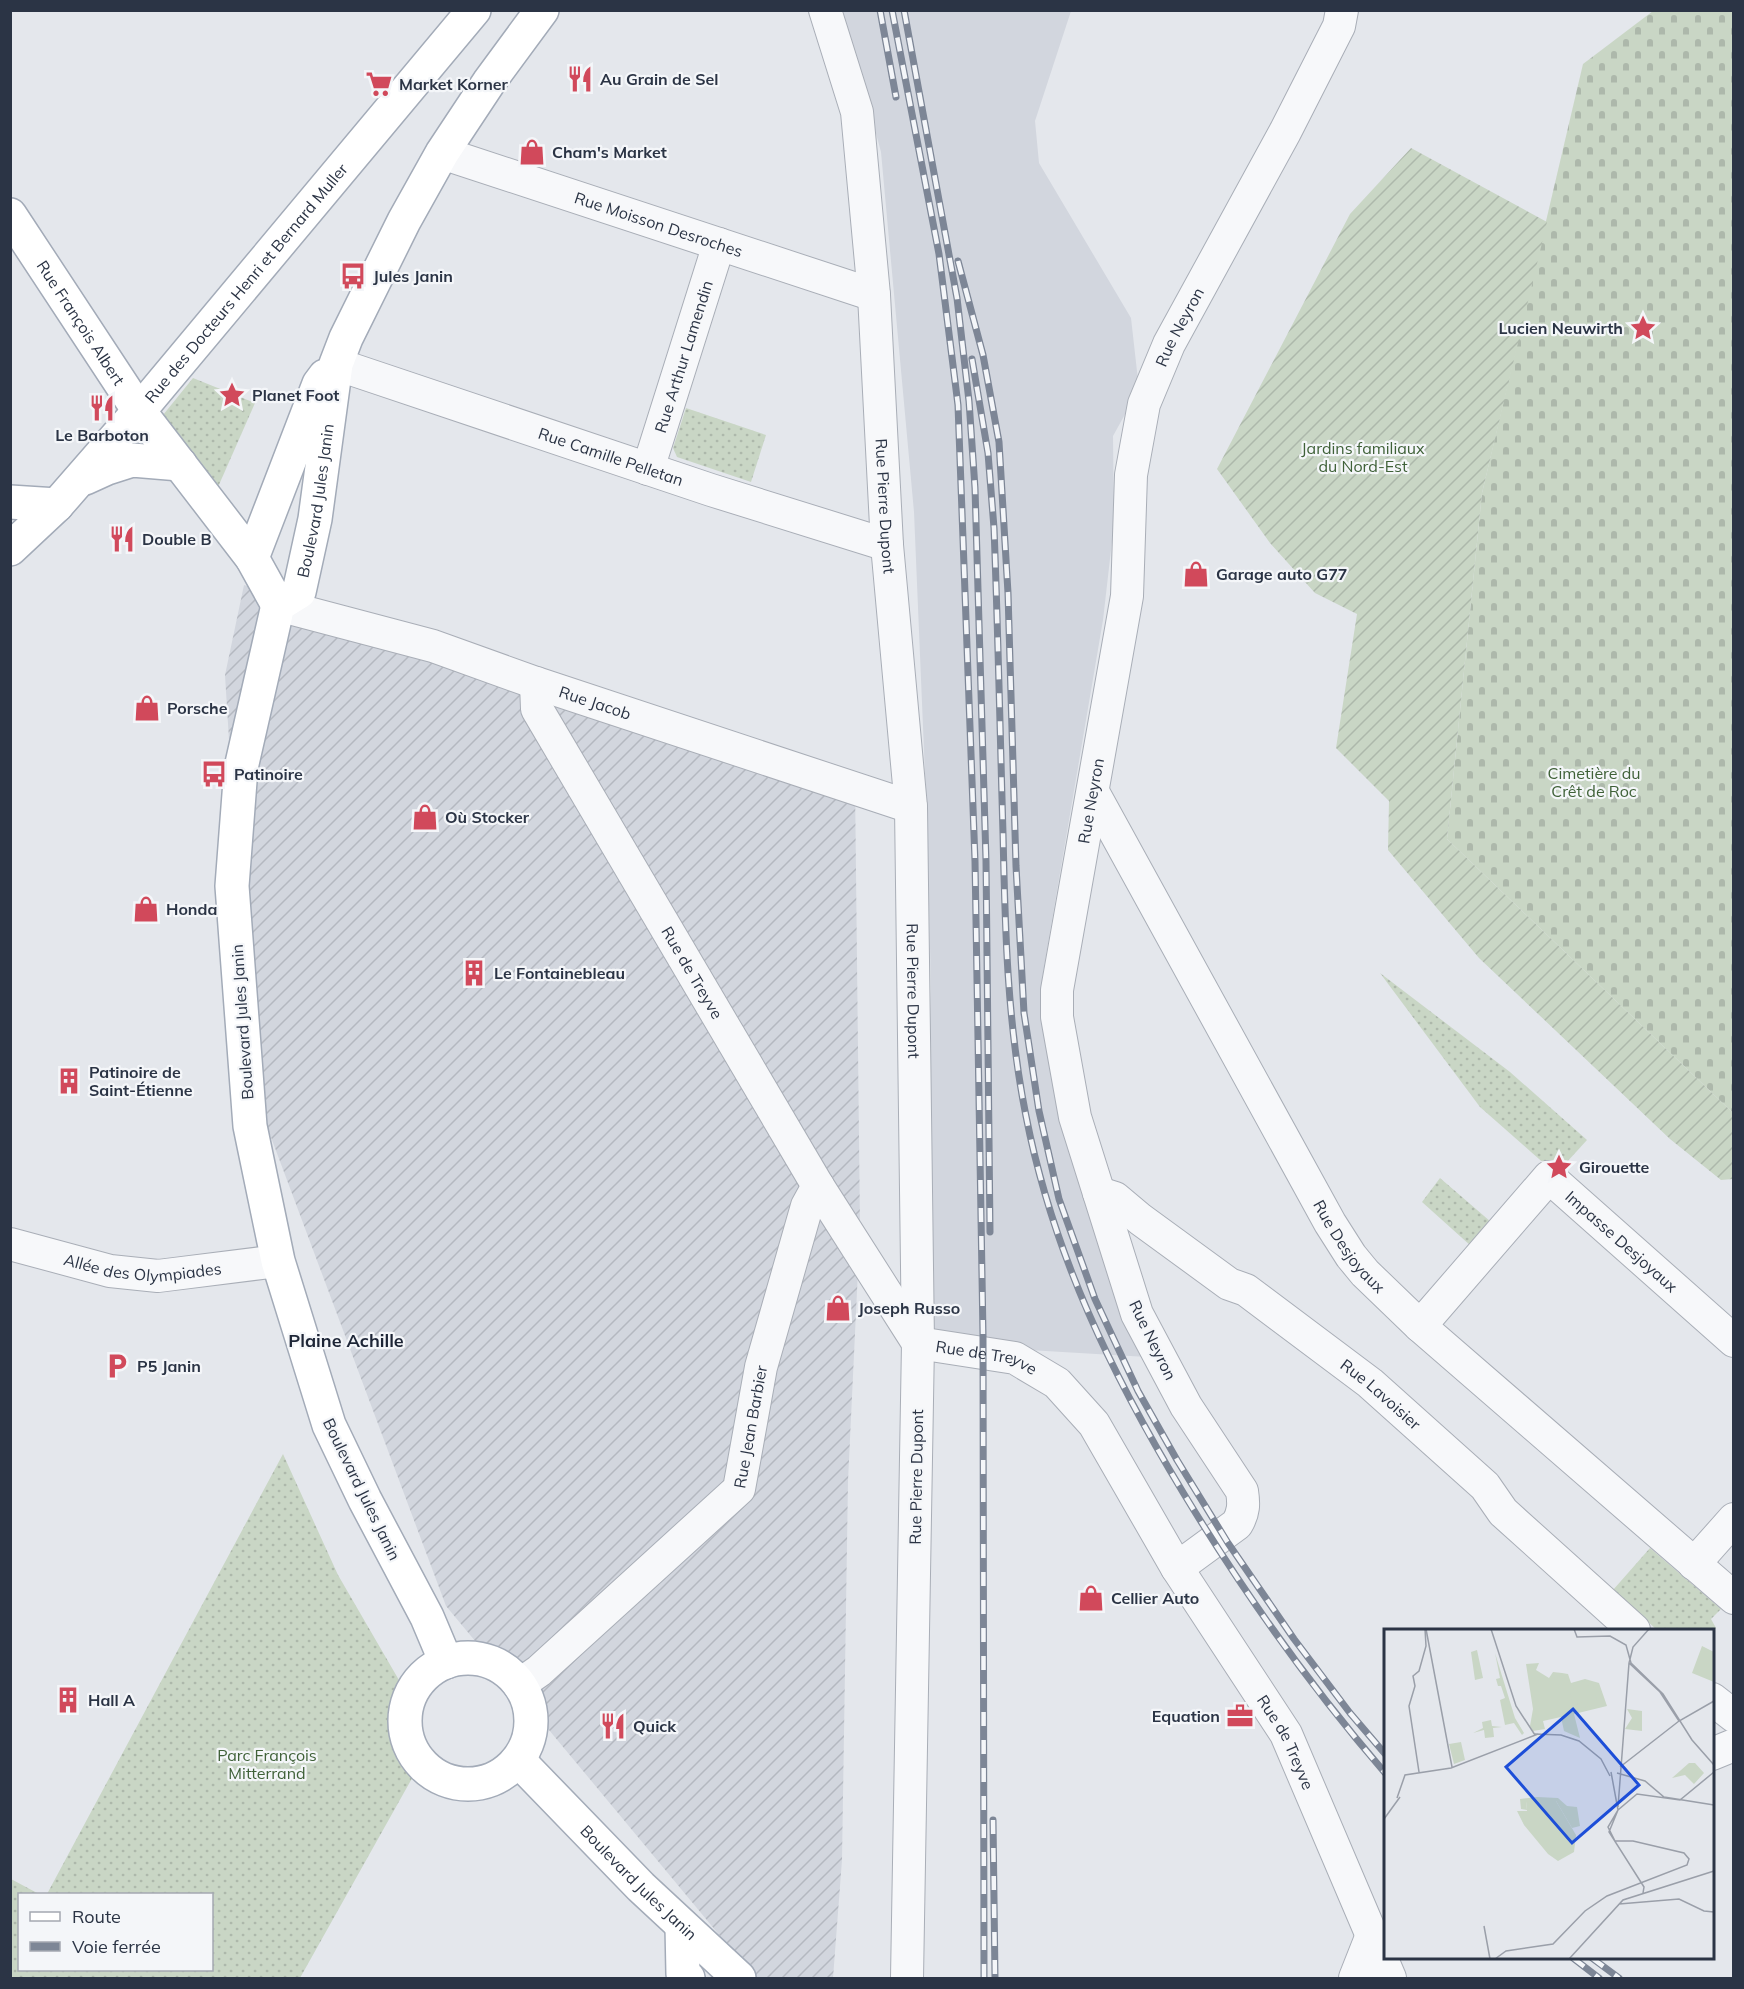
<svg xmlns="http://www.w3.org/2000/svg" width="1744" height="1989" font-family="Mulish,sans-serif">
  <defs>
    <pattern id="industrial-furrows" width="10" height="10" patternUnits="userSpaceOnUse" patternTransform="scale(1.5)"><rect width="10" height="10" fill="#d2d6de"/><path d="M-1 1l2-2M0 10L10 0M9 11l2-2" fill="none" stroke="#b4b8c0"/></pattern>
    <pattern id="grass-dots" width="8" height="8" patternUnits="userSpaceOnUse" patternTransform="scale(1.5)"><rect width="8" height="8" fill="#c9d6c5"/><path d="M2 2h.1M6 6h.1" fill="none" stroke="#adb8ab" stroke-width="1.8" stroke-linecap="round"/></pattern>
    <pattern id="cemetery-stones" width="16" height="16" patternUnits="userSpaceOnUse" patternTransform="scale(1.5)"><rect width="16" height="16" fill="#c9d6c5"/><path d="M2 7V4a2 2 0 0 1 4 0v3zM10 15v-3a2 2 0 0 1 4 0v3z" fill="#adb8ab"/></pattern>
    <pattern id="garden-furrows" width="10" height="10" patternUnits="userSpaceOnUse" patternTransform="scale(1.5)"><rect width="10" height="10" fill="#c9d6c5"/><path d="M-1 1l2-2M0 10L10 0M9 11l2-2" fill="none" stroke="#adb8ab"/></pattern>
  </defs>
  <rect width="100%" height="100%" fill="#e4e7ec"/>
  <path fill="#d2d6de" d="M 843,11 L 1071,11 L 1035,121 L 1039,163 L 1131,318 L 1139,389 L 1113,436 L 1114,524 L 1103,620 L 1042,979 L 1048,1005 L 1147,1357 L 927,1344 L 931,988 L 927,822 L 914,512 L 881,152 Z"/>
  <path fill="url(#industrial-furrows)" d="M 244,585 L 855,783 L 860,1228 L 848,1481 L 842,1860 L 833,1978 L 755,1978 L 446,1606 L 250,1081 L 225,675 Z"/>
  <g fill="url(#grass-dots)">
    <path d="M 193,378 L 255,403 L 218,487 L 163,415 Z"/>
    <path d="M 686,408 L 766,435 L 751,482 L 677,457 L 673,448 Z"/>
    <path d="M 1380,973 L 1510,1072 L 1587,1140 L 1556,1174 L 1480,1107 Z"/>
    <path d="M 1440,1178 L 1491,1222 L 1471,1246 L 1422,1202 Z"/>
    <path d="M 283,1454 L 338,1575 L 403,1687 L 399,1738 L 415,1773 L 300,1978 L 11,1978 L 11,1879 L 39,1894 L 20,1894 L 20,1970 L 212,1970 L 212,1894 L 47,1894 Z"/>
    <path d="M 1650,1548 L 1721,1609 L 1711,1619 L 1716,1628 L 1713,1631 L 1657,1630 L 1613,1590 Z"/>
  </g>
  <path fill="url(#cemetery-stones)" d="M 1653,11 L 1733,11 L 1733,1113 L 1447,839 L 1482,493 L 1583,64 Z"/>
  <path fill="url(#garden-furrows)" d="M 1411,148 L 1547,222 L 1482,493 L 1447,839 L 1733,1113 L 1733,1179 L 1721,1180 L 1670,1139 L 1479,958 L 1388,850 L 1389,801 L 1336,748 L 1357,614 L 1315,593 L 1270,543 L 1217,469 L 1350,214 Z"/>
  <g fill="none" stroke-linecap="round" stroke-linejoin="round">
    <g stroke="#a9aeb7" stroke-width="34">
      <g id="minor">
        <path id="s1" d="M 825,10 L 857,112 L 874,295 L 887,545 L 911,807 L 918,1343 L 907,1978"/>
        <path id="s2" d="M 442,153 L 874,295"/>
        <path id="s3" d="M 336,364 L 711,490 L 887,545"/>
        <path id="s4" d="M 648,469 L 719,244"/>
        <path id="s5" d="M 278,605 L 433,646 L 536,683 L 911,807"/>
        <path id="s6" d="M 536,683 L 537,709 L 818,1186 L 918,1343 L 1015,1358 L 1057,1383 L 1094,1424 L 1177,1568 L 1286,1734 L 1390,1978"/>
        <path id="s7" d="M 1093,792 L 1330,1223 L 1351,1256 L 1365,1273 L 1420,1326 L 1734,1598"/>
        <path id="s8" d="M 1099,1193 L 1115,1198 L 1140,1219 L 1229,1284 L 1246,1290 L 1370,1383 L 1485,1486 L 1503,1512 L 1634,1630"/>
        <path id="s9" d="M 10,1244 L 110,1271 L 158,1276 L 278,1261"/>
        <path id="s10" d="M 1420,1326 L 1549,1177 L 1734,1341"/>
        <path d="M 1694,1564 L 1734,1519"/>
        <path id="s11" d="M 1177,1568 L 1237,1524 C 1244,1512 1244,1504 1242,1491 L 1186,1406 L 1137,1314 L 1075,1117 L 1057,1017 L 1057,990 L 1127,596 L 1131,475 L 1144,404 L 1169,344 L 1285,132 L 1339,26 L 1342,10"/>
        <path id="s12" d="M 519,1685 L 539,1671 L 739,1489 L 761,1367 L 807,1206 L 818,1186"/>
        <path d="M 1712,1699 L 1734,1716"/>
        <path d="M 1712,1754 L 1734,1745"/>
        <path d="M 1355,1978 L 1372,1935"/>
      </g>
    </g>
    <g stroke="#a3abb8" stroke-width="36">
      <g id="major">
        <path id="s13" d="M 10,215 L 139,411 L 252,558 L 278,605"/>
        <path d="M 85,478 L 107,468 L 132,460 L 180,464"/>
        <path d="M 10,502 L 57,505"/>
        <path id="s14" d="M 10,549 L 57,505 L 139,411 L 474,10"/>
        <path d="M 252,558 L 319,384 L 325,376"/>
        <circle cx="468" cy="1721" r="63"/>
        <path id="s15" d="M 446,1662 L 427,1617 L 365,1500 L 329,1425 L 278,1261 L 250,1126 L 232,886 L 241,768 L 278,605 L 299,592 L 315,519 L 336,364 L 346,338 L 404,221 L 442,153 L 489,82 L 542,10"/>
        <path id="s16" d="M 518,1760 L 641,1887 L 739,1978"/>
        <path d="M 682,1926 L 683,1974 L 688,1978"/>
      </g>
    </g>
    <use href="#minor" stroke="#f7f8fa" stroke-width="32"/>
    <use href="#major" stroke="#fff" stroke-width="33"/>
    <g stroke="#7d8696" stroke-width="7">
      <g id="rail">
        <path d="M 880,10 L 896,97"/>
        <path d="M 892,10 L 939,254 L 958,405 L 975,861 L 983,1335 L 984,1978"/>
        <path d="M 904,10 L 957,298 L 969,401 L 975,488 L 986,861 L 990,1232"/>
        <path d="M 958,261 L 983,355 L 999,442 L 1008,593 L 1016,866 L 1024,1013 L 1039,1111 L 1059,1199 L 1095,1299 L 1138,1391 L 1177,1460 L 1228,1543 L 1294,1639 L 1350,1713 L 1386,1755"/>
        <path d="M 972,359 L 988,453 L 994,528 C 998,630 1000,731 1003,833 C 1005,927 1007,1022 1026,1116 C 1053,1254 1112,1375 1184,1494 C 1244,1593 1310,1686 1386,1774"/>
        <path d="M 993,1820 L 995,1978"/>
        <path d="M 1573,1958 L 1599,1978"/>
        <path d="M 1592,1958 L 1619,1978"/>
      </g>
    </g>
    <use href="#rail" stroke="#f4f6f9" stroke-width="4.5" stroke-dasharray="14" stroke-linecap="butt"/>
  </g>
  <defs>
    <g id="restaurant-bare" transform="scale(2.07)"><path d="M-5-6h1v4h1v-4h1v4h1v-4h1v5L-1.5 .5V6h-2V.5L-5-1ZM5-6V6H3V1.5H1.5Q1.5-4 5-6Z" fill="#d1495b" stroke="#f4f6f9" stroke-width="2.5" paint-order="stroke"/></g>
    <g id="supermarket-bare" transform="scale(2.07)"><path d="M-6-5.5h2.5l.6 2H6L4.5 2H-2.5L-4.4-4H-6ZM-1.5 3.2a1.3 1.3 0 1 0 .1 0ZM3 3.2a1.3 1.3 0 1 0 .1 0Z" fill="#d1495b" stroke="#f4f6f9" stroke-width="2.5" paint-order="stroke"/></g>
    <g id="shop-bare" transform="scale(2.07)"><path d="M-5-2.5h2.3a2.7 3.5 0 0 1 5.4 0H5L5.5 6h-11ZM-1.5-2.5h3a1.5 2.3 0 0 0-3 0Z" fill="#d1495b" stroke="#f4f6f9" stroke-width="2.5" paint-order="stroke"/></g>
    <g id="bus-bare" transform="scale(2.07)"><path d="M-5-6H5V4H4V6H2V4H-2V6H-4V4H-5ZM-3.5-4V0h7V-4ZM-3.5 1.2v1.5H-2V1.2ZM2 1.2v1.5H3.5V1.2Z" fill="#d1495b" stroke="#f4f6f9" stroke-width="2.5" paint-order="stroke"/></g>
    <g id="sight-bare" transform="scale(2.07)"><path d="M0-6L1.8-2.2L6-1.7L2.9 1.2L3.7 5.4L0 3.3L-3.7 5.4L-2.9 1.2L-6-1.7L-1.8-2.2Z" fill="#d1495b" stroke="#f4f6f9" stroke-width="2.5" paint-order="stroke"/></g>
    <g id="building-bare" transform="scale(2.07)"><path d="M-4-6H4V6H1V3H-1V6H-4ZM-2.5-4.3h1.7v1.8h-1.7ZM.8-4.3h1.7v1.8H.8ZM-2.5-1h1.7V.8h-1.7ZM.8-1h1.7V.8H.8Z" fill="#d1495b" stroke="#f4f6f9" stroke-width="2.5" paint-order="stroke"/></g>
    <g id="parking-bare" transform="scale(2.07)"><path d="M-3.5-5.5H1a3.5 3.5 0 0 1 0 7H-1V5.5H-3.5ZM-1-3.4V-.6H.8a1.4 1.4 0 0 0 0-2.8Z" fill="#d1495b" stroke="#f4f6f9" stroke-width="2.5" paint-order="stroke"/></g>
    <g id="office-bare" transform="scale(2.07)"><path d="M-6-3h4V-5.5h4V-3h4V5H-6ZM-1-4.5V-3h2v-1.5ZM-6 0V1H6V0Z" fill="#d1495b" stroke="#f4f6f9" stroke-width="2.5" paint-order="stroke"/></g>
  </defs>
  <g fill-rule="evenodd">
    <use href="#restaurant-bare" x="580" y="79"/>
    <use href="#supermarket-bare" x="379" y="84"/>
    <use href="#shop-bare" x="532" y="152"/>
    <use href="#bus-bare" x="353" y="276"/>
    <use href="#sight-bare" x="1643" y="328"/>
    <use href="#sight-bare" x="232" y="395"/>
    <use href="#restaurant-bare" x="102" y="408"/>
    <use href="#restaurant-bare" x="122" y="539"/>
    <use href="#shop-bare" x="1196" y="574"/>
    <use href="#shop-bare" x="147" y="708"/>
    <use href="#bus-bare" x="214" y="774"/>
    <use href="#shop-bare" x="425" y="817"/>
    <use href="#shop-bare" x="146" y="909"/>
    <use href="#building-bare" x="474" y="973"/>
    <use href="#building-bare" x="69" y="1081"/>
    <use href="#sight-bare" x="1559" y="1167"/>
    <use href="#shop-bare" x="838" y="1308"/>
    <use href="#parking-bare" x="117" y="1366"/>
    <use href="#shop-bare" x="1091" y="1598"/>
    <use href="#building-bare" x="68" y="1700"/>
    <use href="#office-bare" x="1240" y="1716"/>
    <use href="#restaurant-bare" x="613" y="1726"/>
  </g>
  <g text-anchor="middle" stroke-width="4.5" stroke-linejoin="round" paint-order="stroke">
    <g font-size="16" font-weight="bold" fill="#2b3445" stroke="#f4f6f9" text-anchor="start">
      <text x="600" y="85">Au Grain de Sel</text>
      <text x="399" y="90">Market Korner</text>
      <text x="552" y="158">Cham's Market</text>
      <text x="373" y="282">Jules Janin</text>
      <text x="1623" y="334" text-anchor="end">Lucien Neuwirth</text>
      <text x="252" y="401">Planet Foot</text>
      <text x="102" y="441" text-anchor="middle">Le Barboton</text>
      <text x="142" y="545">Double B</text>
      <text x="1216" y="580">Garage auto G77</text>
      <text x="167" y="714">Porsche</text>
      <text x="234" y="780">Patinoire</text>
      <text x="445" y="823">Où Stocker</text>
      <text x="166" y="915">Honda</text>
      <text x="494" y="979">Le Fontainebleau</text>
      <text x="89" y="1078">Patinoire de<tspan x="89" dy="18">Saint-Étienne</tspan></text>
      <text x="1579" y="1173">Girouette</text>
      <text x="858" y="1314">Joseph Russo</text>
      <text x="137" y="1372">P5 Janin</text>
      <text x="1111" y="1604">Cellier Auto</text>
      <text x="88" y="1706">Hall A</text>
      <text x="1220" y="1722" text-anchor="end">Equation</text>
      <text x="633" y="1732">Quick</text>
    </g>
    <g font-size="16" fill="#2b3445" stroke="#f4f6f9">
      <text dy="6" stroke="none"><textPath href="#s2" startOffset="228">Rue Moisson Desroches</textPath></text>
      <text dy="6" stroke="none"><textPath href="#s14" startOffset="356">Rue des Docteurs Henri et Bernard Muller</textPath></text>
      <text dy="6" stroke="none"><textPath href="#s13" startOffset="129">Rue François Albert</textPath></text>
      <text dy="6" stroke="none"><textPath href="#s11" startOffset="1328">Rue Neyron</textPath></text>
      <text dy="6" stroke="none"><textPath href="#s4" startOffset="118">Rue Arthur Lamendin</textPath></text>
      <text dy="6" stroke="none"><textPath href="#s3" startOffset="290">Rue Camille Pelletan</textPath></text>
      <text dy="6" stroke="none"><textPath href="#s15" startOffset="1218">Boulevard Jules Janin</textPath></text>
      <text dy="6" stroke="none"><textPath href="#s1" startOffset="502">Rue Pierre Dupont</textPath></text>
      <text dy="6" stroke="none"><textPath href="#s5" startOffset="332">Rue Jacob</textPath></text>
      <text dy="6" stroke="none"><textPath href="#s11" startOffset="842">Rue Neyron</textPath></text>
      <text dy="6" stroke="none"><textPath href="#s6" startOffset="332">Rue de Treyve</textPath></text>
      <text dy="6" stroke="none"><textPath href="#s1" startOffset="988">Rue Pierre Dupont</textPath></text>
      <text transform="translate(242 1022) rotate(-94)" y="6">Boulevard Jules Janin</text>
      <text dy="6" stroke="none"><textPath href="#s10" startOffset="294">Impasse Desjoyaux</textPath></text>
      <text dy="6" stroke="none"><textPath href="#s7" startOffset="522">Rue Desjoyaux</textPath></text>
      <text dy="6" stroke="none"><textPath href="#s9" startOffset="136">Allée des Olympiades</textPath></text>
      <text transform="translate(1153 1340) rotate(64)" y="6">Rue Neyron</text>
      <text dy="6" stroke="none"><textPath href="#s6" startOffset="836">Rue de Treyve</textPath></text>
      <text dy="6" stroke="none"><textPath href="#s8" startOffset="348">Rue Lavoisier</textPath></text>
      <text dy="6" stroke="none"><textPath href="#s12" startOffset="358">Rue Jean Barbier</textPath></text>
      <text transform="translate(916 1477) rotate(-89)" y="6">Rue Pierre Dupont</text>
      <text transform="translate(362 1489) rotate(64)" y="6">Boulevard Jules Janin</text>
      <text dy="6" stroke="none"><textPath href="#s6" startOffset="1340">Rue de Treyve</textPath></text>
      <text dy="6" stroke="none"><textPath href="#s16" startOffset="172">Boulevard Jules Janin</textPath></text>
    </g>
    <g font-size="16" fill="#3f6138" stroke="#f4f6f9">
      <text x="1363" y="454">Jardins familiaux<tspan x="1363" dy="18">du Nord-Est</tspan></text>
      <text x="1594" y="779">Cimetière du<tspan x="1594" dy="18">Crêt de Roc</tspan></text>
      <text x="267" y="1761">Parc François<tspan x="267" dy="18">Mitterrand</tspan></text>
    </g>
    <g font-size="18" font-weight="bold" fill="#1d2536" stroke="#f4f6f9">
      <text x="346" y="1347">Plaine Achille</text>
    </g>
  </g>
  <g transform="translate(1384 1629)">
    <rect width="330" height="330" fill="#e4e7ec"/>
    <path d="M 93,21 L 99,49 L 91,51 L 87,23 ZM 111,24 L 131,89 L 140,104 L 138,106 L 130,94 L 121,96 L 116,71 L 121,69 L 117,57 L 114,57 L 112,50 L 116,49 ZM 155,34 L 152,41 L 165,49 L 169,43 L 178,44 L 184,45 L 187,54 L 201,50 L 215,54 L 223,77 L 190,85 L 196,109 L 180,102 L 177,88 L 159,92 L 161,100 L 149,102 L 146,97 L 149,80 L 142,35 ZM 107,91 L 108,97 L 118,98 L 109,99 L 110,108 L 101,109 L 100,101 L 89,104 L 99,99 L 98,93 ZM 77,113 L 81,131 L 70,135 L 65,115 Z" fill="#c9d6c5"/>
    <path d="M 318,17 L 330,23 L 330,53 L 308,44 ZM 149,171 L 172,172 L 192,206 L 190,223 L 174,232 L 164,225 L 140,196 L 133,182 L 143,182 L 142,172 Z" fill="#c9d6c5"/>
    <path d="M 243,80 L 258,82 L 258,102 L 241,100 L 248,89 ZM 153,168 L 174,169 L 183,177 L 193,178 L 196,197 L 188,199 L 172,172 L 142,172 L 143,181 L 137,180 L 136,170 Z" fill="#c9d6c5"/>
    <path d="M 200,52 L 204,57 L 209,56 L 213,71 L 210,76 L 198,79 L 197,73 L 190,77 L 186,65 L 190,60 L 189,54 ZM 305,134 L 311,134 L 320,144 L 310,155 L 301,146 L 288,149 Z" fill="#c9d6c5"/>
    <path fill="none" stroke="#9a9fa9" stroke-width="1.5" d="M 42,0 L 68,138M 107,0 L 132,77 L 151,106M 190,0 L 193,8 L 226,7 L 242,16 L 247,34 L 279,65 L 308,111 L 330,136M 245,34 L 276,63 L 295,92M 151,105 L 177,106 L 195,112 L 217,130 L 226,147M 236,138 L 295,92 L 330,72M 35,143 L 25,77 L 31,57 L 29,47 L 35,42 L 42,17 L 41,0M 227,143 L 234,181 L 225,203 L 260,258 L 259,264M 233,144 L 261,152 L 280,168 L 330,176M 13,169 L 21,146 L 67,139 L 154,105M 234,178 L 245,34 L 249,18 L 265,0M 0,190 L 16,168M 235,275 L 295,270 L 320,282 L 330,283M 100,297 L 106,330M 111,330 L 122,322 L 169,315 L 201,282 L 223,267 L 303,236 L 305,230 L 300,224 L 249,212 L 231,212 L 224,198 L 234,181 L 253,165 L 296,171 L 330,143M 185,330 L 239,271 L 330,242"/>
    <path fill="#1d4ed8" fill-opacity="0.15" stroke="#1d4ed8" stroke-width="3" d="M 189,80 L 255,156 L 188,214 L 122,138 Z"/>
    <rect width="330" height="330" fill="none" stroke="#2b3445" stroke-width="3"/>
  </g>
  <rect width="1744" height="1989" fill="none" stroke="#2b3445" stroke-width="24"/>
  <rect x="18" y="1893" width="195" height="78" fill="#f4f6f9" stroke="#a4a8b1" stroke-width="1.5"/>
  <rect x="30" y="1912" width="30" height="9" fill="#ffffff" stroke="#a4a8b1" stroke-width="1.5"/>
  <text x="72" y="1923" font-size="18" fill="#2b3445">Route</text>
  <rect x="30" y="1942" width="30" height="9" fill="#7d8696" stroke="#a4a8b1" stroke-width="1.5"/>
  <text x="72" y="1953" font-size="18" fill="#2b3445">Voie ferrée</text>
</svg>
